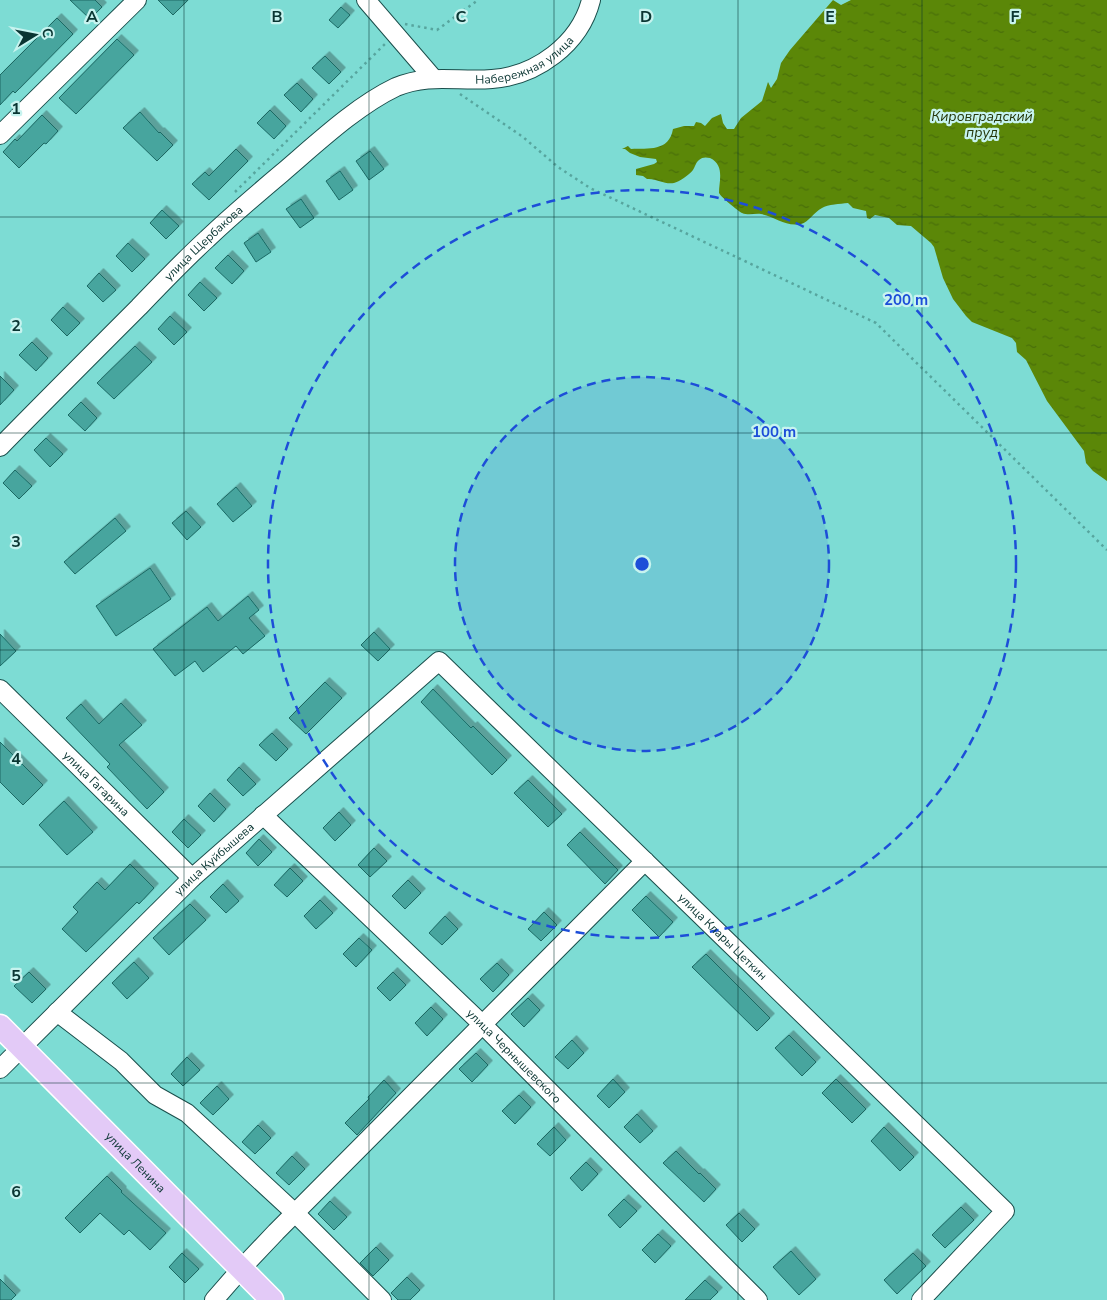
<svg xmlns="http://www.w3.org/2000/svg" width="1107" height="1300" font-family="'Nunito Sans',sans-serif">
  <defs>
    <pattern id="water-ripples" width="26" height="14" patternUnits="userSpaceOnUse" patternTransform="scale(1.25)"><rect width="26" height="14" fill="#5b8708"/><path d="M2 4q2-2 4 0t4 0M15 11q2-2 4 0t4 0" fill="none" stroke="#496f09"/></pattern>
    <filter id="shadow"><feDropShadow dx="4.5" dy="-4.5" stdDeviation="0" flood-color="#0004"/></filter>
  </defs>
  <rect width="100%" height="100%" fill="#7ddcd4"/>
  <path fill="url(#water-ripples)" d="M 833,0 L 841,5 L 851,0 L 1107,0 L 1107,481 L 1093,471 L 1086,463 L 1084,451 L 1047,401 L 1026,360 L 1017,352 L 1016,343 L 1012,338 L 972,322 L 966,316 L 953,299 L 943,278 L 934,247 L 931,243 L 911,226 L 897,225 L 889,218 L 875,215 L 870,219 L 867,218 L 866,211 L 853,208 L 848,203 C 840,204 828,204 822,208 C 814,212 809,222 801,224 C 785,227 776,217 761,214 C 755,213 749,216 742,213 C 738,211 721,197 719,193 C 719,181 725,165 710,158 C 706,157 702,157 699,160 C 696,162 695,167 693,170 C 689,175 679,182 674,183 C 665,185 656,178 647,179 L 643,176 L 636,175 L 636,169 L 654,164 L 657,162 L 656,159 L 640,157 L 630,153 L 625,149 L 622,149 L 628,146 L 631,149 C 648,148 669,152 673,129 L 684,126 L 694,126 L 696,122 L 701,123 L 705,126 L 712,118 L 721,114 L 723,123 L 727,129 L 734,129 L 741,118 L 762,101 L 768,82 L 771,88 L 777,79 L 781,63 L 790,50 Z"/>
  <g fill="#46a59e" stroke="#1b6964" filter="url(#shadow)">
    <path d="M 70,0 L 95,0 L 102,7 L 90,19 Z"/>
    <path d="M 158,0 L 188,0 L 173,15 Z"/>
    <path d="M 341,7 L 350,15 L 338,28 L 329,20 Z"/>
    <path d="M 57,18 L 73,34 L 15,93 L 13,91 L 0,105 L 0,75 Z"/>
    <path d="M 117,39 L 134,55 L 76,114 L 59,98 Z"/>
    <path d="M 325,56 L 341,72 L 329,84 L 312,68 Z"/>
    <path d="M 297,83 L 313,99 L 301,112 L 284,95 Z"/>
    <path d="M 270,110 L 286,126 L 274,139 L 257,123 Z"/>
    <path d="M 140,112 L 159,133 L 160,132 L 173,145 L 157,161 L 123,128 Z"/>
    <path d="M 42,115 L 58,131 L 46,144 L 44,143 L 19,168 L 3,152 L 15,139 L 17,141 Z"/>
    <path d="M 236,149 L 248,161 L 209,200 L 192,184 L 205,172 L 209,176 Z"/>
    <path d="M 370,151 L 384,169 L 369,180 L 356,161 Z"/>
    <path d="M 340,171 L 353,190 L 339,200 L 326,181 Z"/>
    <path d="M 301,199 L 314,218 L 300,228 L 286,209 Z"/>
    <path d="M 162,210 L 179,226 L 166,239 L 150,223 Z"/>
    <path d="M 258,233 L 271,252 L 256,262 L 244,243 Z"/>
    <path d="M 128,243 L 145,259 L 132,272 L 116,256 Z"/>
    <path d="M 228,255 L 244,271 L 232,284 L 215,268 Z"/>
    <path d="M 99,273 L 116,290 L 103,302 L 87,286 Z"/>
    <path d="M 200,282 L 217,298 L 204,311 L 188,295 Z"/>
    <path d="M 63,307 L 80,323 L 67,336 L 51,320 Z"/>
    <path d="M 170,316 L 187,332 L 174,345 L 158,329 Z"/>
    <path d="M 32,342 L 48,358 L 36,371 L 19,355 Z"/>
    <path d="M 135,346 L 152,362 L 114,399 L 97,383 Z"/>
    <path d="M 0,376 L 14,390 L 0,405 Z"/>
    <path d="M 81,402 L 97,418 L 85,431 L 68,415 Z"/>
    <path d="M 46,438 L 63,454 L 50,467 L 34,450 Z"/>
    <path d="M 15,470 L 32,486 L 19,499 L 3,483 Z"/>
    <path d="M 236,487 L 252,506 L 233,522 L 217,504 Z"/>
    <path d="M 186,511 L 201,527 L 187,540 L 172,523 Z"/>
    <path d="M 115,518 L 126,531 L 75,574 L 64,562 Z"/>
    <path d="M 150,568 L 171,599 L 116,636 L 96,606 Z"/>
    <path d="M 248,596 L 259,610 L 249,618 L 265,636 L 243,654 L 236,646 L 203,672 L 195,661 L 175,676 L 153,649 L 207,607 L 218,621 Z"/>
    <path d="M 374,632 L 390,649 L 378,661 L 361,645 Z"/>
    <path d="M 0,634 L 16,651 L 0,666 Z"/>
    <path d="M 325,682 L 342,698 L 306,734 L 289,718 Z"/>
    <path d="M 433,689 L 471,728 L 473,726 L 507,760 L 492,775 L 421,702 Z"/>
    <path d="M 121,703 L 142,725 L 119,745 L 164,792 L 147,809 L 107,767 L 110,764 L 66,718 L 81,704 L 99,724 Z"/>
    <path d="M 272,733 L 288,749 L 276,761 L 259,745 Z"/>
    <path d="M 0,742 L 43,785 L 23,805 L 0,782 Z"/>
    <path d="M 239,767 L 256,784 L 243,796 L 227,780 Z"/>
    <path d="M 528,780 L 562,814 L 548,827 L 514,793 Z"/>
    <path d="M 210,793 L 226,809 L 214,822 L 198,806 Z"/>
    <path d="M 64,801 L 93,832 L 67,855 L 39,825 Z"/>
    <path d="M 339,812 L 351,825 L 335,841 L 323,828 Z"/>
    <path d="M 184,819 L 201,835 L 188,848 L 172,832 Z"/>
    <path d="M 580,832 L 618,870 L 605,884 L 567,845 Z"/>
    <path d="M 259,839 L 272,852 L 258,866 L 246,853 Z"/>
    <path d="M 374,848 L 387,861 L 370,877 L 358,865 Z"/>
    <path d="M 130,864 L 154,888 L 139,904 L 137,902 L 86,952 L 62,929 L 78,912 L 73,907 L 97,882 L 105,890 Z"/>
    <path d="M 290,868 L 303,881 L 287,897 L 274,885 Z"/>
    <path d="M 408,880 L 421,893 L 405,909 L 392,896 Z"/>
    <path d="M 223,884 L 239,901 L 226,913 L 210,897 Z"/>
    <path d="M 646,896 L 673,922 L 659,937 L 632,910 Z"/>
    <path d="M 320,900 L 333,913 L 316,929 L 304,916 Z"/>
    <path d="M 190,904 L 206,920 L 169,955 L 153,938 Z"/>
    <path d="M 544,912 L 557,925 L 541,941 L 528,929 Z"/>
    <path d="M 445,916 L 458,929 L 442,945 L 429,933 Z"/>
    <path d="M 359,938 L 372,950 L 356,967 L 343,954 Z"/>
    <path d="M 706,954 L 770,1018 L 757,1031 L 692,967 Z"/>
    <path d="M 134,962 L 149,978 L 127,999 L 112,983 Z"/>
    <path d="M 497,963 L 509,975 L 493,992 L 480,979 Z"/>
    <path d="M 29,972 L 46,989 L 32,1003 L 14,986 Z"/>
    <path d="M 393,972 L 406,985 L 390,1001 L 377,988 Z"/>
    <path d="M 528,998 L 540,1010 L 524,1027 L 511,1014 Z"/>
    <path d="M 431,1007 L 443,1019 L 427,1036 L 415,1023 Z"/>
    <path d="M 789,1035 L 816,1062 L 802,1076 L 775,1048 Z"/>
    <path d="M 572,1040 L 584,1053 L 568,1069 L 555,1057 Z"/>
    <path d="M 476,1053 L 488,1065 L 472,1082 L 459,1069 Z"/>
    <path d="M 187,1057 L 200,1070 L 183,1086 L 171,1074 Z"/>
    <path d="M 613,1079 L 625,1092 L 609,1108 L 597,1096 Z"/>
    <path d="M 836,1079 L 866,1109 L 852,1123 L 822,1093 Z"/>
    <path d="M 384,1080 L 396,1093 L 357,1135 L 345,1123 L 369,1099 L 368,1097 Z"/>
    <path d="M 217,1086 L 229,1099 L 213,1115 L 200,1103 Z"/>
    <path d="M 519,1095 L 531,1107 L 515,1124 L 502,1111 Z"/>
    <path d="M 637,1114 L 653,1131 L 640,1143 L 624,1127 Z"/>
    <path d="M 258,1125 L 271,1138 L 255,1154 L 242,1142 Z"/>
    <path d="M 554,1127 L 566,1140 L 550,1156 L 537,1144 Z"/>
    <path d="M 884,1127 L 914,1157 L 900,1171 L 871,1141 Z"/>
    <path d="M 676,1151 L 699,1174 L 700,1173 L 716,1189 L 704,1202 L 663,1163 Z"/>
    <path d="M 292,1156 L 305,1169 L 289,1185 L 276,1173 Z"/>
    <path d="M 586,1162 L 598,1174 L 582,1191 L 570,1178 Z"/>
    <path d="M 107,1176 L 122,1191 L 121,1192 L 166,1233 L 150,1250 L 129,1230 L 124,1235 L 100,1213 L 80,1233 L 65,1218 Z"/>
    <path d="M 624,1199 L 637,1211 L 620,1228 L 608,1215 Z"/>
    <path d="M 330,1201 L 347,1217 L 334,1230 L 318,1214 Z"/>
    <path d="M 961,1207 L 974,1220 L 945,1248 L 932,1235 Z"/>
    <path d="M 739,1213 L 755,1229 L 742,1242 L 726,1225 Z"/>
    <path d="M 658,1234 L 671,1246 L 655,1263 L 642,1250 Z"/>
    <path d="M 376,1247 L 389,1260 L 373,1276 L 360,1263 Z"/>
    <path d="M 791,1251 L 816,1279 L 799,1295 L 773,1267 Z"/>
    <path d="M 182,1253 L 199,1269 L 185,1283 L 169,1267 Z"/>
    <path d="M 913,1253 L 926,1266 L 897,1294 L 884,1280 Z"/>
    <path d="M 407,1277 L 420,1290 L 410,1300 L 398,1300 L 391,1293 Z"/>
    <path d="M 0,1279 L 16,1295 L 11,1300 L 0,1300 Z"/>
    <path d="M 705,1280 L 718,1292 L 710,1300 L 685,1300 Z"/>
  </g>
  <g fill="none" stroke-linecap="round" stroke-linejoin="round">
    <g stroke="#1a4e4b" stroke-width="20">
      <g id="minor">
        <path d="M 366,0 L 434,79"/>
        <path d="M 0,135 L 137,0"/>
        <path id="s1" d="M 0,447 C 46,400 92,354 139,307 C 161,284 183,261 207,239 C 231,216 257,194 282,173 C 316,144 356,106 396,87 C 429,73 459,82 492,79 C 536,76 580,44 591,0"/>
        <path id="s2" d="M 0,689 L 192,878"/>
        <path id="s3" d="M 263,815 L 482,1024 L 758,1300"/>
        <path d="M 57,1012 L 121,1061 L 155,1095 L 187,1113 L 295,1213 L 382,1300"/>
        <path id="s4" d="M 0,1069 L 192,878 L 439,661 L 1005,1211 L 921,1300"/>
        <path d="M 214,1300 L 241,1269 L 276,1232 L 645,861"/>
      </g>
    </g>
    <g stroke="#fff" stroke-width="25">
      <g id="major">
        <path id="s5" d="M 0,1026 L 272,1300"/>
      </g>
    </g>
    <g stroke="#57a59e" stroke-width="2.5" stroke-dasharray="2.5 4" stroke-linecap="butt">
      <path d="M 405,24 L 437,30 L 478,0"/>
      <path d="M 460,94 L 523,137 L 558,167 L 590,188 L 876,323 L 1107,550"/>
      <path d="M 235,192 L 386,43"/>
    </g>
    <use href="#minor" stroke="#fff" stroke-width="18"/>
    <use href="#major" stroke="#e3caf7" stroke-width="22"/>
  </g>
  <path fill="none" stroke="#0a3532" stroke-width="1" stroke-opacity="0.55" d="M 184,0 L 184,1300M 369,0 L 369,1300M 554,0 L 554,1300M 738,0 L 738,1300M 922,0 L 922,1300M 0,217 L 1107,217M 0,433 L 1107,433M 0,650 L 1107,650M 0,867 L 1107,867M 0,1083 L 1107,1083"/>
  <circle cx="642" cy="564" r="187" fill="#1d4ed8" fill-opacity=".12"/>
  <g fill="none" stroke="#1d4ed8" stroke-width="2.5" stroke-dasharray="9 6">
    <circle cx="642" cy="564" r="187"/>
    <circle cx="642" cy="564" r="374"/>
  </g>
  <g text-anchor="middle" stroke-width="4.5" stroke-linejoin="round" paint-order="stroke">
    <g font-size="12" fill="#0a3532" stroke="#c7f3ef">
      <text dy="4" stroke="none"><textPath href="#s1" startOffset="671">Набережная улица</textPath></text>
      <text dy="4" stroke="none"><textPath href="#s1" startOffset="288">улица Щербакова</textPath></text>
      <text dy="4" stroke="none"><textPath href="#s2" startOffset="135">улица Гагарина</textPath></text>
      <text dy="4" stroke="none"><textPath href="#s4" startOffset="300">улица Куйбышева</textPath></text>
      <text dy="4" stroke="none"><textPath href="#s4" startOffset="995">улица Клары Цеткин</textPath></text>
      <text dy="4" stroke="none"><textPath href="#s3" startOffset="348">улица Чернышевского</textPath></text>
      <text dy="4" stroke="none"><textPath href="#s5" startOffset="192">улица Ленина</textPath></text>
    </g>
    <g font-size="14" font-style="italic" fill="#25370a" stroke="#c7f3ef">
      <text x="982" y="121">Кировградский<tspan x="982" dy="16">пруд</tspan></text>
    </g>
  </g>
  <g font-size="16" text-anchor="middle" font-weight="bold" fill="#0a3532" stroke="#c7f3ef" stroke-width="4.5" stroke-linejoin="round" paint-order="stroke">
    <text x="92" y="22">A</text>
    <text x="277" y="22">B</text>
    <text x="461" y="22">C</text>
    <text x="646" y="22">D</text>
    <text x="830" y="22">E</text>
    <text x="1015" y="22">F</text>
    <text x="16" y="114">1</text>
    <text x="16" y="331">2</text>
    <text x="16" y="547">3</text>
    <text x="16" y="764">4</text>
    <text x="16" y="981">5</text>
    <text x="16" y="1197">6</text>
  </g>
  <circle cx="642" cy="564" r="8" fill="#1d4ed8" stroke="#c7f3ef" stroke-width="2.5"/>
  <g font-size="15" text-anchor="middle" font-weight="bold" fill="#1d4ed8" stroke="#c7f3ef" stroke-width="4.5" stroke-linejoin="round" paint-order="stroke">
    <text x="906" y="305">200 m</text>
    <text x="774" y="437">100 m</text>
  </g>
  <g transform="translate(35 35) rotate(80)" stroke="#c7f3ef" stroke-width="4" paint-order="stroke">
  <path d="M0-4L9 19L0 12L-9 19Z" fill="#0a3532"/>
  <text y="-8" font-size="14" font-weight="bold" text-anchor="middle" fill="#0a3532">С</text>
  </g>
</svg>
